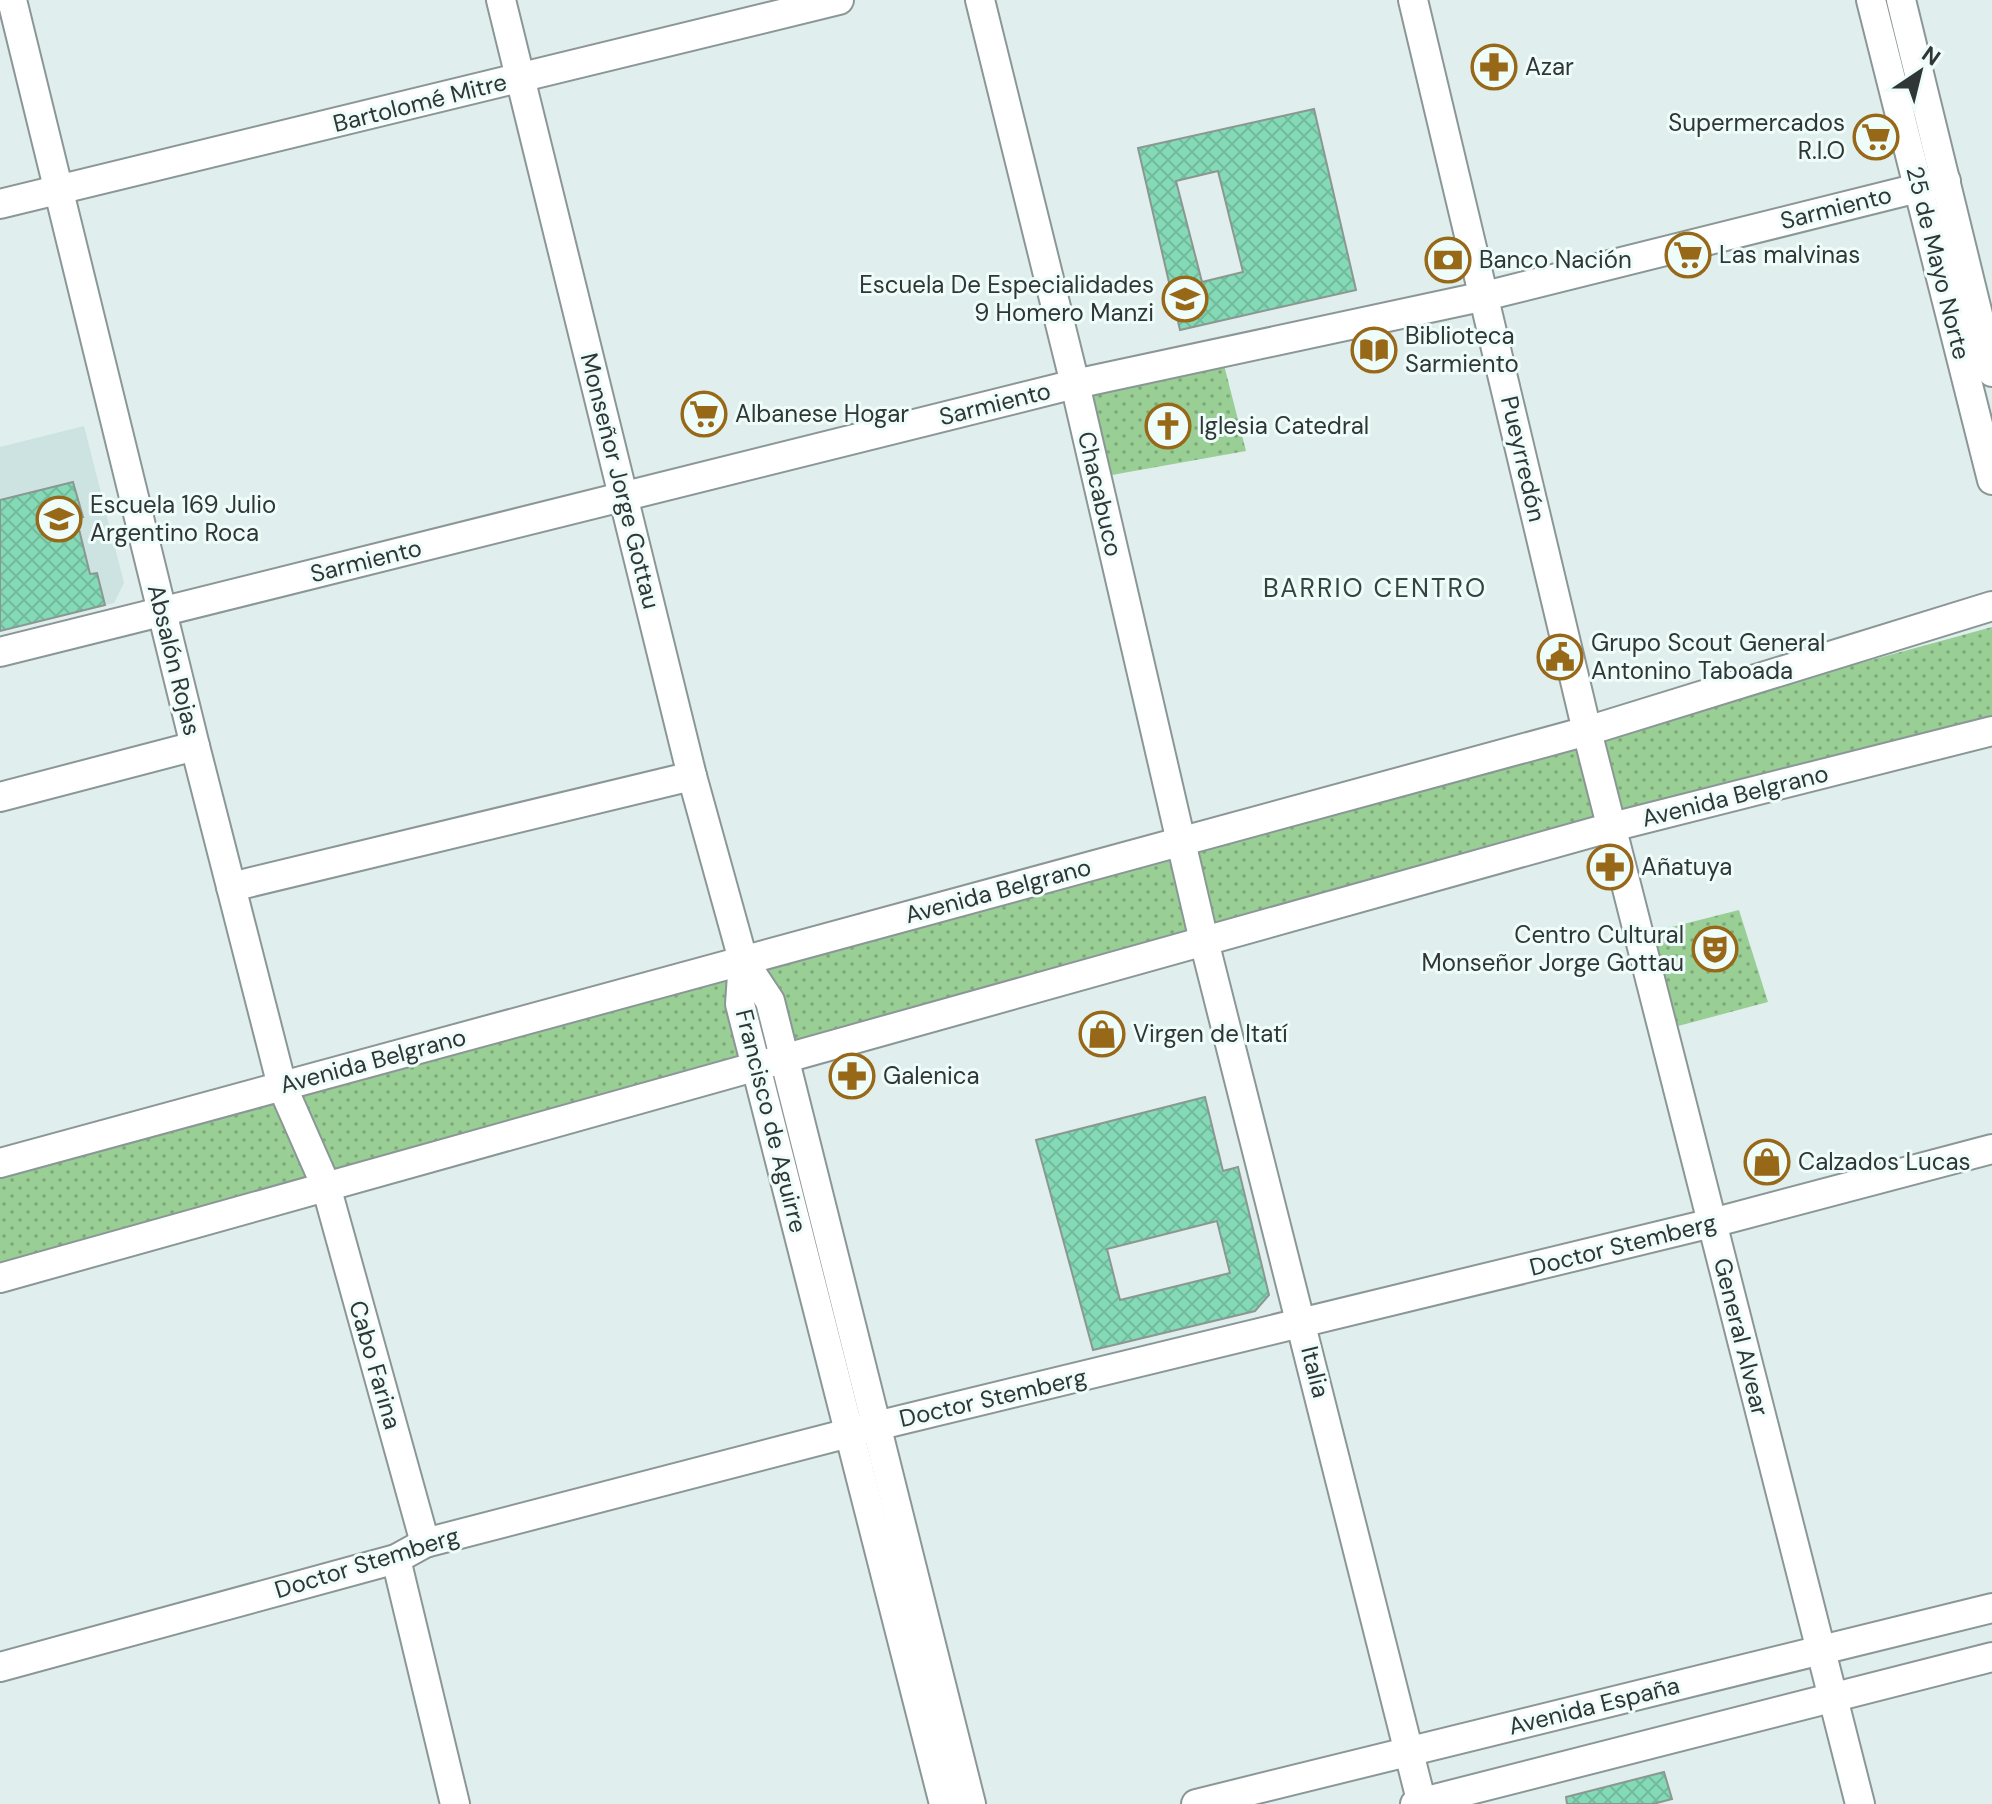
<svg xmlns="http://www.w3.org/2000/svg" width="1992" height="1804" font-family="'DM Sans',sans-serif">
  <defs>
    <pattern id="park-dots" width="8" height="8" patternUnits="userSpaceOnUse" patternTransform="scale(2)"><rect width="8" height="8" fill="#99ce95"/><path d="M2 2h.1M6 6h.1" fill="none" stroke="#7da87a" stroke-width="1.8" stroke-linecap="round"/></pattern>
    <pattern id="building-cross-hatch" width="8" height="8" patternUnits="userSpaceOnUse" patternTransform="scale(2)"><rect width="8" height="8" fill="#84d9b6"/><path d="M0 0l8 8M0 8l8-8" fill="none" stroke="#72bb9d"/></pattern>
  </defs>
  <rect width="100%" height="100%" fill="#e0efed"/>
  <path fill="#cce3e1" d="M 84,426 L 124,583 L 114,603 L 0,631 L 0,447 Z"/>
  <g fill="url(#park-dots)">
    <path d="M 1223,361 L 1246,451 L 1095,478 L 1073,395 Z"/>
    <path d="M 1992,627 L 1992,722 L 0,1265 L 0,1171 Z"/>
    <path d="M 1739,910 L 1768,1002 L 1667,1029 L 1644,934 Z"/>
  </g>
  <g fill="url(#building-cross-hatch)" stroke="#8b9791" stroke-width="2" fill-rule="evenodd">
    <path d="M 1314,109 L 1356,290 L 1180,330 L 1138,148 ZM 1218,171 L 1243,272 L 1202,282 L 1176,181 Z"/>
    <path d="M 73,482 L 83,517 L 76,517 L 90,574 L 97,573 L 105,605 L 0,631 L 0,500 Z"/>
    <path d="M 1205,1097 L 1223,1171 L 1238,1167 L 1269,1295 L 1255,1311 L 1093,1350 L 1036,1140 ZM 1217,1221 L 1230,1273 L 1120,1300 L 1107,1249 Z"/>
    <path d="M 1664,1772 L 1672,1799 L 1653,1804 L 1567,1804 L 1566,1797 Z"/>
  </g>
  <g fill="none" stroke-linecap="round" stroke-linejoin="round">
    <g stroke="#8a9796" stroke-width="32">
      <g id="minor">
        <path d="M 12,0 L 195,746 L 282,1086 L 326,1186 L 425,1543"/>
        <path d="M 501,0 L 692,776 L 743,960 L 770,1001 L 971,1804"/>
        <path d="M 980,0 L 1075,384 L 1204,941 L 1422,1804"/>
        <path d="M 1413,0 L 1587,731 L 1860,1804"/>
        <path d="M 1871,0 L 1992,480"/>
        <path d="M 1901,0 L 1992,372"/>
        <path d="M 0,204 L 839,0"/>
        <path d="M 0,652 L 1075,384 L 1485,296 L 1946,181"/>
        <path d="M 0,797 L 195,746"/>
        <path d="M 231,887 L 692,776"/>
        <path d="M 743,960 L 740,1004 L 944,1804"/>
        <path d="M 0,1163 L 1587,731 L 1992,606"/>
        <path d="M 0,1278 L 1612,827 L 1992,731"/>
        <path d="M 396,1559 L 455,1804"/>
        <path d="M 0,1667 L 396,1559 L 425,1543 L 876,1426 L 1712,1223 L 1992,1149"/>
        <path d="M 1196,1804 L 1992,1608"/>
        <path d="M 1415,1804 L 1992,1657"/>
      </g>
    </g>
    <use href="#minor" stroke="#fff" stroke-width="28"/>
  </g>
  <defs>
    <g id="pharmacy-ring" transform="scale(2.3)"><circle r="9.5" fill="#eefcfa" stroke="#976818" stroke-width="1.5"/><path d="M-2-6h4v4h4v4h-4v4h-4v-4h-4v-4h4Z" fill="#976818"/></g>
    <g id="supermarket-ring" transform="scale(2.3)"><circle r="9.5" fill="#eefcfa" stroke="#976818" stroke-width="1.5"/><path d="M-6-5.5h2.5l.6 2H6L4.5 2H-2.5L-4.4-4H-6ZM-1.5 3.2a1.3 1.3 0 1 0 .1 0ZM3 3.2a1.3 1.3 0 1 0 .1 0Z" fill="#976818"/></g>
    <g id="bank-ring" transform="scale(2.3)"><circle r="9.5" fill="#eefcfa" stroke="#976818" stroke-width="1.5"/><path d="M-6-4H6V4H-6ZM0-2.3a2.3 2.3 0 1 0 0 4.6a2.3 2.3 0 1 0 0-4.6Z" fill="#976818"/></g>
    <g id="school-ring" transform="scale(2.3)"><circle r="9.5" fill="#eefcfa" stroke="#976818" stroke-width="1.5"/><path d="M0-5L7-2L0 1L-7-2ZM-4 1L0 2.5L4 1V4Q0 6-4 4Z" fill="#976818"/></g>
    <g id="library-ring" transform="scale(2.3)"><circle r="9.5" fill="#eefcfa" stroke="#976818" stroke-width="1.5"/><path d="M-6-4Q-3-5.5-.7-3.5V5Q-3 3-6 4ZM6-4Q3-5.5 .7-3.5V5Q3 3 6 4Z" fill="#976818"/></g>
    <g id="church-ring" transform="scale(2.3)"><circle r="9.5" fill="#eefcfa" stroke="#976818" stroke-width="1.5"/><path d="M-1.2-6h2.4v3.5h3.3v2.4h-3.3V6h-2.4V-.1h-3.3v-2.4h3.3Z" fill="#976818"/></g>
    <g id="civic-ring" transform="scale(2.3)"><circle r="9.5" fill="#eefcfa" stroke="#976818" stroke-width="1.5"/><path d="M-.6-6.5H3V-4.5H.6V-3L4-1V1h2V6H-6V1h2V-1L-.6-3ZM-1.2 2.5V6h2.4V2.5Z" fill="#976818"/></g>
    <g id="theatre-ring" transform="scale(2.3)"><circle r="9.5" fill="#eefcfa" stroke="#976818" stroke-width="1.5"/><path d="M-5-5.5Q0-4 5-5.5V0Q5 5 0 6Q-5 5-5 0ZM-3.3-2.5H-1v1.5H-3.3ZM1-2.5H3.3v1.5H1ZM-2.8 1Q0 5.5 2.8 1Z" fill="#976818"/></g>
    <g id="shop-ring" transform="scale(2.3)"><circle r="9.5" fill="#eefcfa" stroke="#976818" stroke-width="1.5"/><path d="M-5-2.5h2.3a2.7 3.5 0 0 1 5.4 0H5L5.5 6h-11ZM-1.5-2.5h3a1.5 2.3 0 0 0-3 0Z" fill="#976818"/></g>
  </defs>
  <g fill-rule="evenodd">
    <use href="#pharmacy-ring" x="1494" y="67"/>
    <use href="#supermarket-ring" x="1876" y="137"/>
    <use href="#supermarket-ring" x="1688" y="255"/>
    <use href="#bank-ring" x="1448" y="260"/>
    <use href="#school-ring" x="1185" y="299"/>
    <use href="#library-ring" x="1374" y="350"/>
    <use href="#supermarket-ring" x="704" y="414"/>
    <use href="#church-ring" x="1168" y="426"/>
    <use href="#school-ring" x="59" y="519"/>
    <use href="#civic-ring" x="1560" y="657"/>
    <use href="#pharmacy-ring" x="1610" y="867"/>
    <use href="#theatre-ring" x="1715" y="949"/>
    <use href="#shop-ring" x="1102" y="1034"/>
    <use href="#pharmacy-ring" x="852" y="1076"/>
    <use href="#shop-ring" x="1767" y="1162"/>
  </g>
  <g text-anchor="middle" stroke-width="6" stroke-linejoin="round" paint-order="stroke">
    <g font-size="24" fill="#303635" stroke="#eefcfa" text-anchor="start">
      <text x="1525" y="75">Azar</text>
      <text x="1845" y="131" text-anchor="end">Supermercados<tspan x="1845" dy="28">R.I.O</tspan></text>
      <text x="1719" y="263">Las malvinas</text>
      <text x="1479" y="268">Banco Nación</text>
      <text x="1154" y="293" text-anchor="end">Escuela De Especialidades<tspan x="1154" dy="28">9 Homero Manzi</tspan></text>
      <text x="1405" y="344">Biblioteca<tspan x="1405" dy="28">Sarmiento</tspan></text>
      <text x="735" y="422">Albanese Hogar</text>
      <text x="1199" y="434">Iglesia Catedral</text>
      <text x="90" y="513">Escuela 169 Julio<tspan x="90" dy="28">Argentino Roca</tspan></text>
      <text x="1591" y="651">Grupo Scout General<tspan x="1591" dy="28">Antonino Taboada</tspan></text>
      <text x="1641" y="875">Añatuya</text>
      <text x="1684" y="943" text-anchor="end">Centro Cultural<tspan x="1684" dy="28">Monseñor Jorge Gottau</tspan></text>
      <text x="1133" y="1042">Virgen de Itatí</text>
      <text x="883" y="1084">Galenica</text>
      <text x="1798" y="1170">Calzados Lucas</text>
    </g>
    <g font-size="24" fill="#303635" stroke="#eefcfa">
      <text transform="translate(420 103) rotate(-14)" y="8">Bartolomé Mitre</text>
      <text transform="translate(1836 208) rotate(-14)" y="8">Sarmiento</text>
      <text transform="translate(1938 263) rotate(76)" y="8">25 de Mayo Norte</text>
      <text transform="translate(995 404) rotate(-14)" y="8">Sarmiento</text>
      <text transform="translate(1523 459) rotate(77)" y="8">Pueyrredón</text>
      <text transform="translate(620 481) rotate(76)" y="8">Monseñor Jorge Gottau</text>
      <text transform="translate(1100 494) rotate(77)" y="8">Chacabuco</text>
      <text transform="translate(366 561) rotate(-14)" y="8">Sarmiento</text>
      <text transform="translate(174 660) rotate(76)" y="8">Absalón Rojas</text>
      <text transform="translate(1735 796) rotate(-14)" y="8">Avenida Belgrano</text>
      <text transform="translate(998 891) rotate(-15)" y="8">Avenida Belgrano</text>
      <text transform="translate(373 1061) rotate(-15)" y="8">Avenida Belgrano</text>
      <text transform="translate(771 1121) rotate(76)" y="8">Francisco de Aguirre</text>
      <text transform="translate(1623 1245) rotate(-14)" y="8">Doctor Stemberg</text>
      <text transform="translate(1741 1337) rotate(76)" y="8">General Alvear</text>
      <text transform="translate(375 1365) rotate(74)" y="8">Cabo Farina</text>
      <text transform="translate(1315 1372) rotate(76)" y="8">Italia</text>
      <text transform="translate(993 1398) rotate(-13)" y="8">Doctor Stemberg</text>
      <text transform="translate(367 1563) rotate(-17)" y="8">Doctor Stemberg</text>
      <text transform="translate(1594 1706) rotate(-14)" y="8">Avenida España</text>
    </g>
    <g font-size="26" letter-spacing="2" fill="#364240" stroke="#eefcfa">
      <text x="1375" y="597">BARRIO CENTRO</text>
    </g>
  </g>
  <g transform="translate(1920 72) rotate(35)" stroke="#eefcfa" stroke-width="6" paint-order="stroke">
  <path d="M0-6L14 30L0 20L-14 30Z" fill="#303635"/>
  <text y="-12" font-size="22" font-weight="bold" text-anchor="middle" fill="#303635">N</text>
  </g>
</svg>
